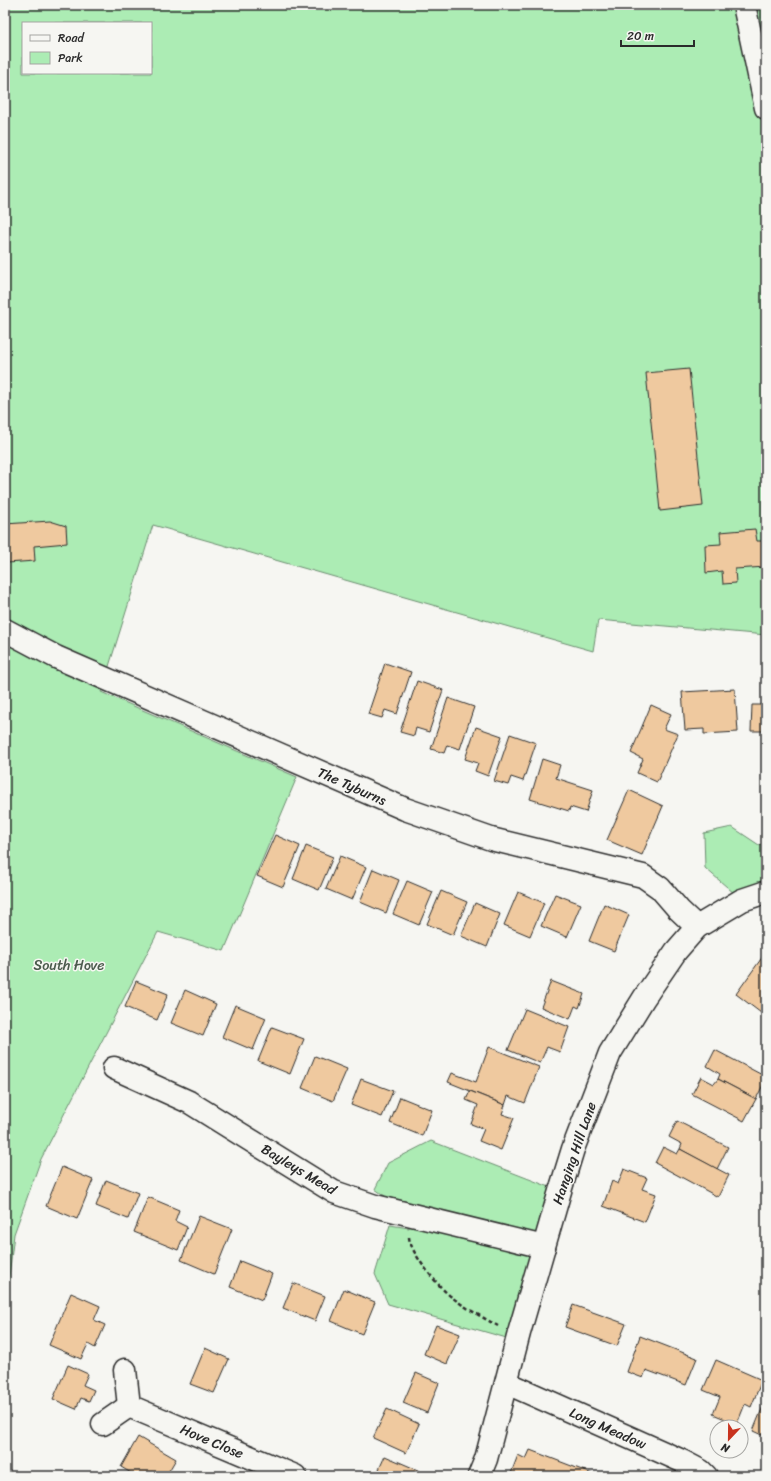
<svg xmlns="http://www.w3.org/2000/svg" width="771" height="1481" font-family="Sriracha,sans-serif">
  <rect width="100%" height="100%" fill="#f6f6f2"/>
  <filter id="ink" filterUnits="userSpaceOnUse"><feTurbulence type="fractalNoise" baseFrequency=".025" numOctaves="2"/><feDisplacementMap in="SourceGraphic" scale="8" xChannelSelector="R" yChannelSelector="G"/><feConvolveMatrix kernelMatrix="1 2 1 2 8 2 1 2 1" color-interpolation-filters="sRGB"/></filter>
  <g filter="url(#ink)">
    <g fill="#acecb4" stroke="#6c8c70" fill-rule="evenodd">
      <path d="M 5,5 L 766,5 L 766,635 L 598,620 L 593,651 L 153,525 L 101,692 L 297,777 L 224,951 L 158,932 L 41,1159 L 14,1234 L 5,1311 ZM 23,23 L 151,23 L 151,73 L 23,73 Z"/>
      <path d="M 732,827 L 759,845 L 766,843 L 766,892 L 742,900 L 705,868 L 704,833 Z"/>
      <path d="M 431,1141 L 560,1191 L 517,1341 L 388,1304 L 375,1274 L 390,1225 L 409,1228 L 409,1213 L 375,1189 L 388,1163 Z"/>
    </g>
    <g fill="#efc99f" stroke="#2b2b2b">
      <path d="M 689,369 L 703,506 L 660,511 L 646,373 Z"/>
      <path d="M 50,521 L 66,526 L 67,543 L 34,546 L 35,561 L 7,563 L 5,524 Z"/>
      <path d="M 755,529 L 757,541 L 766,541 L 766,567 L 735,569 L 736,583 L 723,584 L 722,571 L 706,573 L 705,545 L 721,544 L 720,532 Z"/>
      <path d="M 385,663 L 411,672 L 397,714 L 385,710 L 382,718 L 368,714 Z"/>
      <path d="M 417,681 L 443,690 L 429,732 L 416,728 L 414,736 L 400,732 Z"/>
      <path d="M 735,689 L 738,732 L 704,734 L 704,729 L 685,730 L 682,692 Z"/>
      <path d="M 766,692 L 766,731 L 751,731 L 752,705 L 766,705 Z"/>
      <path d="M 448,698 L 474,707 L 460,749 L 447,745 L 444,753 L 431,749 Z"/>
      <path d="M 651,705 L 671,714 L 664,729 L 678,734 L 657,782 L 637,773 L 643,759 L 631,753 Z"/>
      <path d="M 476,727 L 502,736 L 488,776 L 475,771 L 478,763 L 465,759 Z"/>
      <path d="M 510,734 L 536,743 L 523,781 L 511,777 L 508,785 L 494,781 Z"/>
      <path d="M 542,759 L 560,765 L 556,778 L 593,790 L 586,812 L 570,807 L 569,811 L 530,799 Z"/>
      <path d="M 629,790 L 663,806 L 642,855 L 607,840 Z"/>
      <path d="M 275,835 L 300,846 L 283,887 L 257,876 Z"/>
      <path d="M 306,846 L 333,857 L 319,890 L 293,879 Z"/>
      <path d="M 340,856 L 366,867 L 352,900 L 326,889 Z"/>
      <path d="M 373,869 L 399,880 L 386,913 L 360,902 Z"/>
      <path d="M 407,881 L 433,892 L 419,925 L 393,914 Z"/>
      <path d="M 441,891 L 467,902 L 453,935 L 427,924 Z"/>
      <path d="M 518,892 L 544,903 L 530,936 L 504,925 Z"/>
      <path d="M 555,894 L 581,904 L 567,937 L 541,926 Z"/>
      <path d="M 475,903 L 500,914 L 487,947 L 461,936 Z"/>
      <path d="M 604,904 L 629,915 L 614,951 L 589,941 Z"/>
      <path d="M 766,952 L 766,1015 L 765,1016 L 736,994 Z"/>
      <path d="M 136,981 L 168,994 L 157,1020 L 125,1007 Z"/>
      <path d="M 551,981 L 584,994 L 579,1008 L 575,1006 L 570,1019 L 541,1007 Z"/>
      <path d="M 185,990 L 216,1004 L 203,1036 L 171,1023 Z"/>
      <path d="M 235,1005 L 266,1018 L 253,1050 L 222,1037 Z"/>
      <path d="M 525,1009 L 569,1027 L 560,1052 L 547,1047 L 540,1063 L 508,1050 Z"/>
      <path d="M 272,1027 L 304,1039 L 290,1074 L 258,1061 Z"/>
      <path d="M 489,1047 L 539,1067 L 525,1103 L 508,1096 L 505,1105 L 448,1082 L 452,1073 L 476,1082 Z"/>
      <path d="M 715,1050 L 766,1077 L 766,1079 L 756,1099 L 718,1079 L 720,1074 L 707,1066 Z"/>
      <path d="M 315,1056 L 347,1069 L 333,1101 L 302,1088 Z"/>
      <path d="M 701,1077 L 714,1084 L 718,1079 L 756,1099 L 744,1121 L 692,1094 Z"/>
      <path d="M 361,1079 L 393,1091 L 382,1117 L 351,1105 Z"/>
      <path d="M 470,1091 L 505,1105 L 502,1114 L 514,1118 L 501,1150 L 479,1141 L 484,1129 L 471,1124 L 478,1105 L 466,1100 Z"/>
      <path d="M 400,1097 L 432,1110 L 422,1136 L 390,1123 Z"/>
      <path d="M 677,1121 L 728,1147 L 717,1169 L 680,1149 L 682,1144 L 669,1137 Z"/>
      <path d="M 663,1147 L 677,1154 L 680,1149 L 729,1175 L 718,1197 L 655,1163 Z"/>
      <path d="M 62,1167 L 93,1180 L 77,1219 L 46,1206 Z"/>
      <path d="M 624,1169 L 647,1178 L 642,1189 L 656,1194 L 645,1222 L 603,1206 L 612,1181 L 618,1184 Z"/>
      <path d="M 106,1180 L 138,1193 L 128,1219 L 96,1206 Z"/>
      <path d="M 148,1197 L 179,1210 L 175,1221 L 187,1227 L 178,1250 L 134,1232 Z"/>
      <path d="M 199,1216 L 232,1229 L 214,1274 L 181,1260 Z"/>
      <path d="M 240,1261 L 272,1274 L 262,1300 L 230,1287 Z"/>
      <path d="M 293,1283 L 325,1296 L 315,1321 L 283,1308 Z"/>
      <path d="M 344,1289 L 375,1302 L 362,1334 L 331,1321 Z"/>
      <path d="M 71,1293 L 100,1306 L 94,1320 L 105,1325 L 95,1348 L 88,1344 L 81,1359 L 49,1345 Z"/>
      <path d="M 573,1305 L 626,1324 L 617,1346 L 565,1327 Z"/>
      <path d="M 436,1325 L 460,1334 L 447,1364 L 424,1354 Z"/>
      <path d="M 640,1336 L 697,1358 L 686,1385 L 646,1370 L 643,1378 L 627,1372 Z"/>
      <path d="M 205,1348 L 229,1359 L 214,1393 L 190,1384 Z"/>
      <path d="M 716,1360 L 762,1380 L 751,1407 L 745,1404 L 737,1424 L 713,1414 L 720,1397 L 703,1390 Z"/>
      <path d="M 68,1365 L 88,1374 L 83,1385 L 94,1390 L 89,1401 L 81,1398 L 76,1409 L 53,1399 Z"/>
      <path d="M 416,1373 L 439,1383 L 427,1413 L 403,1403 Z"/>
      <path d="M 764,1404 L 766,1405 L 766,1437 L 753,1431 Z"/>
      <path d="M 387,1409 L 419,1424 L 406,1453 L 373,1438 Z"/>
      <path d="M 138,1437 L 176,1459 L 166,1476 L 136,1476 L 121,1467 Z"/>
      <path d="M 530,1450 L 595,1475 L 595,1476 L 510,1476 L 518,1455 L 526,1459 Z"/>
      <path d="M 385,1456 L 420,1471 L 418,1476 L 376,1476 Z"/>
    </g>
    <g fill="none" stroke-linecap="round" stroke-linejoin="round">
      <g stroke="#2b2b2b" stroke-width="25">
        <g id="minor">
          <path d="M 744,5 L 766,108"/>
          <path d="M 5,630 L 56,657 L 405,809 L 491,839 L 643,876 L 660,888 L 679,910 L 697,927"/>
          <path d="M 114,1068 L 189,1102 L 334,1192 L 375,1206 L 544,1247"/>
          <path d="M 125,1370 L 129,1406 L 295,1476"/>
          <path d="M 507,1383 L 682,1461 L 701,1471 L 706,1476"/>
          <path d="M 103,1424 L 129,1406"/>
          <path d="M 479,1476 L 486,1459 L 519,1333 L 560,1191 L 573,1149 L 610,1053 L 644,998 L 676,951 L 697,927 L 742,900 L 766,892"/>
        </g>
      </g>
      <path stroke="#2b2b2b" stroke-width="2.5" stroke-dasharray="4 3" stroke-linecap="butt" d="M 409,1237 C 410,1253 440,1289 453,1298 C 467,1309 482,1317 498,1326"/>
      <use href="#minor" stroke="#f6f6f2" stroke-width="22"/>
    </g>
  </g>
  <g text-anchor="middle" stroke-width="3" stroke-linejoin="round" paint-order="stroke">
    <g font-size="14" fill="#2b2b2b" stroke="#f6f6f2">
      <text transform="translate(352 786) rotate(24)" y="5">The Tyburns</text>
      <text transform="translate(574 1153) rotate(-71)" y="5">Hanging Hill Lane</text>
      <text transform="translate(299 1169) rotate(31)" y="5">Bayleys Mead</text>
      <text transform="translate(608 1428) rotate(24)" y="5">Long Meadow</text>
      <text transform="translate(212 1441) rotate(23)" y="5">Hove Close</text>
    </g>
    <g font-size="14" fill="#4b5b4d" stroke="#f6f6f2">
      <text x="69" y="970">South Hove</text>
    </g>
  </g>
  <rect width="771" height="1481" fill="none" stroke="#f6f6f2" stroke-width="20"/>
  <rect x="10" y="10" width="751" height="1461" fill="none" stroke="#2b2b2b" stroke-width="1.5" filter="url(#ink)"/>
  <rect x="22" y="22" width="130" height="52" fill="#f6f6f2" stroke="#a5a5a2"/>
  <rect x="30" y="35" width="20" height="6" fill="#f6f6f2" stroke="#a5a5a2"/>
  <text x="58" y="42" font-size="12" fill="#2b2b2b">Road</text>
  <rect x="30" y="52" width="20" height="12" fill="#acecb4" stroke="#a5a5a2"/>
  <text x="58" y="62" font-size="12" fill="#2b2b2b">Park</text>
  <g transform="translate(729 1439) rotate(202)"><circle r="19" fill="#f6f6f2" stroke="#a5a5a2"/>
  <path d="M0-3L7 15L0 10L-7 15Z" fill="#c8321e"/>
  <text y="-6" font-size="11" font-weight="bold" text-anchor="middle" fill="#2b2b2b">N</text>
  </g>
  <path d="M621 40v6h73v-6" fill="none" stroke="#2b2b2b" stroke-width="2"/>
  <text x="627" y="40" font-size="12" fill="#2b2b2b" stroke="#f6f6f2" stroke-width="3" paint-order="stroke">20 m</text>
</svg>
